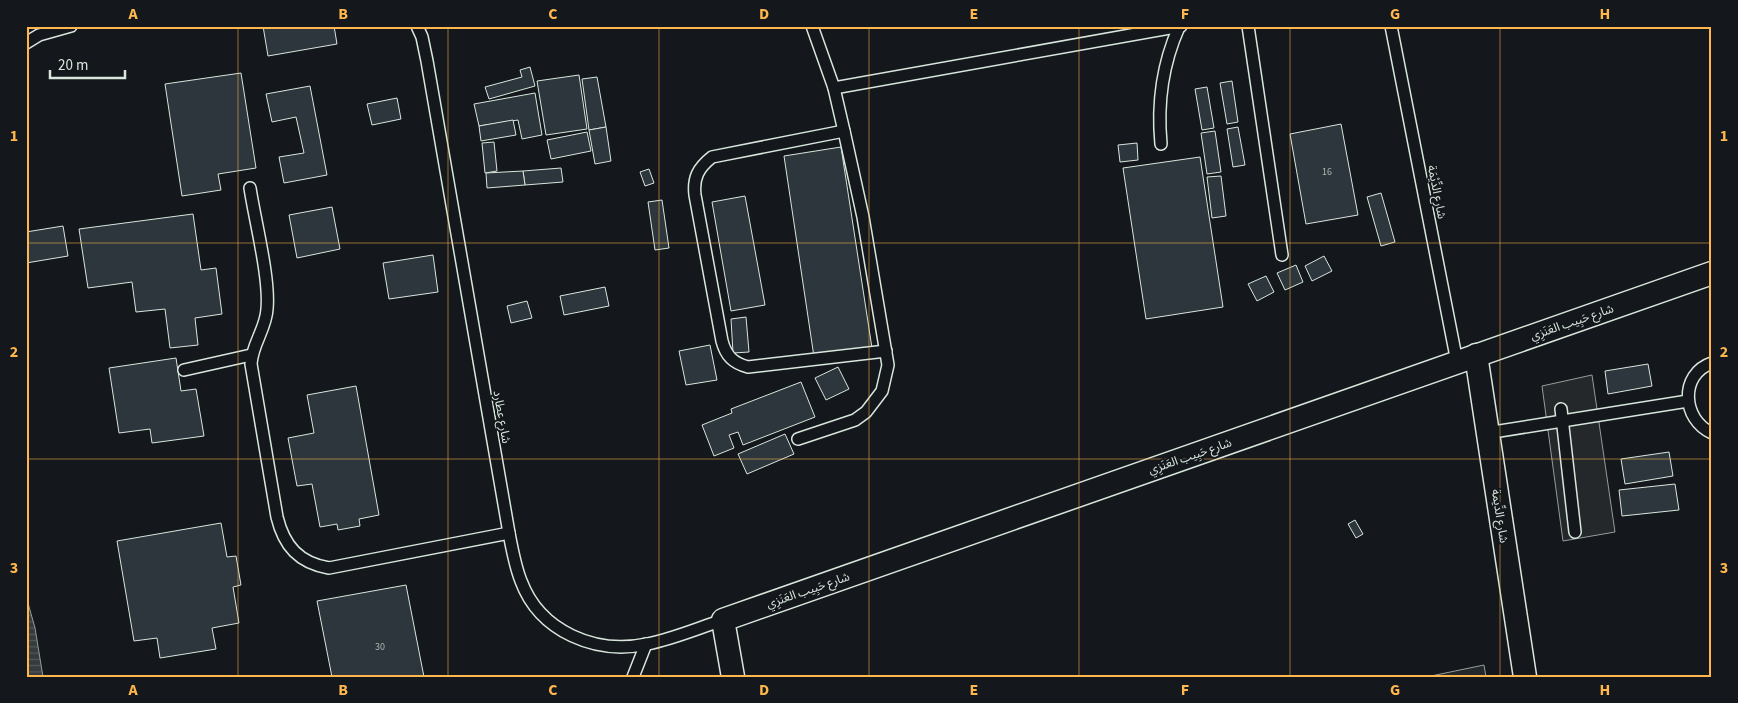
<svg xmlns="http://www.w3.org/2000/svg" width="1738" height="703" font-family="'Source Sans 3','Noto Sans Arabic',sans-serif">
  <defs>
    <pattern id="water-rules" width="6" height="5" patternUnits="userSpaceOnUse" patternTransform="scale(1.25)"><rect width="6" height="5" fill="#363b3e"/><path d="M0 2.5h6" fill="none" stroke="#525759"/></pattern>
  </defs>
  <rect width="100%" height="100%" fill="#14181c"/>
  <g fill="#24282b" stroke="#939e99">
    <path d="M 1592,375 L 1615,532 L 1563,541 L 1542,386 Z"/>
    <path d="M 1484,665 L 1486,677 L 1431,677 L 1431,676 Z"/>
  </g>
  <path fill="url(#water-rules)" stroke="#939e99" d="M 26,596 L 35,628 L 43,677 L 26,677 Z"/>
  <g fill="#2c363c" stroke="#d8e6dc">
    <path d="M 263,26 L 334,26 L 337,44 L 268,56 Z"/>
    <path d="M 530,67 L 535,86 L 489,99 L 485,87 L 522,77 L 520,70 Z"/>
    <path d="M 241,73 L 256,168 L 218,174 L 221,190 L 182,196 L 165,84 Z"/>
    <path d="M 579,75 L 587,129 L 546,135 L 537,81 Z"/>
    <path d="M 597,77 L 606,127 L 589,130 L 582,79 Z"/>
    <path d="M 1232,81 L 1238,122 L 1227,124 L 1220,83 Z"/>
    <path d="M 310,86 L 327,175 L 284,183 L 279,157 L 304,153 L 296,117 L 272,122 L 266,94 Z"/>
    <path d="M 1207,87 L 1214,128 L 1202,130 L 1195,89 Z"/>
    <path d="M 535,93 L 542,135 L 522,139 L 518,120 L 479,126 L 474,104 Z"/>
    <path d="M 397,98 L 401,119 L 372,125 L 367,104 Z"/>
    <path d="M 513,120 L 516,135 L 481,141 L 479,126 Z"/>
    <path d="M 1341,124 L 1358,215 L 1306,224 L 1290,134 Z"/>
    <path d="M 606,127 L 611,161 L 595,164 L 589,130 Z"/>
    <path d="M 1238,127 L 1245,165 L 1233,167 L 1227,129 Z"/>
    <path d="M 1215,131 L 1221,172 L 1207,174 L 1201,133 Z"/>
    <path d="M 587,132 L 591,151 L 551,159 L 547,140 Z"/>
    <path d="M 494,142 L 497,171 L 485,173 L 482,143 Z"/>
    <path d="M 1137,143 L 1138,160 L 1120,162 L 1118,145 Z"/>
    <path d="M 841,147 L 872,348 L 814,357 L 784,156 Z"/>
    <path d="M 1200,157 L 1223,307 L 1146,319 L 1123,168 Z"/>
    <path d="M 561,168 L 563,182 L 525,185 L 523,171 Z"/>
    <path d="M 649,169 L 654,183 L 645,186 L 640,172 Z"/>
    <path d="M 523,171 L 525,185 L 487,188 L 486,173 Z"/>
    <path d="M 1221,176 L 1226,216 L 1212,218 L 1207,177 Z"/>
    <path d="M 1381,193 L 1395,242 L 1381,246 L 1367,197 Z"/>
    <path d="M 745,196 L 765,305 L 731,311 L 712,202 Z"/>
    <path d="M 662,200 L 669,248 L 655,250 L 648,202 Z"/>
    <path d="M 332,207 L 340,249 L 297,258 L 289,215 Z"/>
    <path d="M 193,214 L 201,270 L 216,268 L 222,314 L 195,318 L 198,345 L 170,348 L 165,309 L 136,312 L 132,282 L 88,288 L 79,229 Z"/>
    <path d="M 63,226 L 68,256 L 26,263 L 26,232 Z"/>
    <path d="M 433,255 L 438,292 L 389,299 L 383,263 Z"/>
    <path d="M 1324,256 L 1332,271 L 1312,281 L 1305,266 Z"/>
    <path d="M 1296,265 L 1303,282 L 1285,290 L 1277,273 Z"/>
    <path d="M 1266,276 L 1274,292 L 1257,301 L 1248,284 Z"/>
    <path d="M 605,287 L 609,306 L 564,315 L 560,296 Z"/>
    <path d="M 527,301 L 532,318 L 511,323 L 507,306 Z"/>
    <path d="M 746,317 L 749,352 L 733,353 L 731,319 Z"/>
    <path d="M 710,345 L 717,380 L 686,385 L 679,351 Z"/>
    <path d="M 176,358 L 181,391 L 196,389 L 204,436 L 152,443 L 150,429 L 119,433 L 109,368 Z"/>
    <path d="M 1648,364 L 1652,386 L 1608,394 L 1605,371 Z"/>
    <path d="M 838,367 L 849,389 L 826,400 L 815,378 Z"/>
    <path d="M 801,382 L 815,417 L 743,445 L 738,432 L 729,435 L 734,448 L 714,456 L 702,425 L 732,413 L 731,409 Z"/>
    <path d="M 356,386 L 379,515 L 359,519 L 360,526 L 338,530 L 337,524 L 320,527 L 312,484 L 297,486 L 288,438 L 314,433 L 307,395 Z"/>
    <path d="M 785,434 L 794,454 L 747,474 L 738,454 Z"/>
    <path d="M 1669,452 L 1673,476 L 1625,484 L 1621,459 Z"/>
    <path d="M 1675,484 L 1679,510 L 1622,516 L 1619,490 Z"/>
    <path d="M 1355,520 L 1363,534 L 1356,538 L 1348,524 Z"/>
    <path d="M 221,523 L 227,557 L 236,556 L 241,585 L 233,587 L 239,623 L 212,628 L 216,649 L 160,658 L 157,638 L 134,641 L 117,541 Z"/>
    <path d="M 406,585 L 424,677 L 332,677 L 317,601 Z"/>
  </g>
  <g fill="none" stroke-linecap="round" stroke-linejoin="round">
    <g stroke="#d8e6dc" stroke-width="14">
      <g id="lane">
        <path d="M 417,26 L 422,37 L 427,61 L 509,533 C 512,549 515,566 521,581 C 540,632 596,655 647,644 C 673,639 698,628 723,620"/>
        <path d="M 1248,26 L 1282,255"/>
        <path d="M 1391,26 L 1457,362"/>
        <path d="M 26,43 L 39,35 L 71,26"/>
        <path d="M 834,88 L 1181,26"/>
        <path d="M 844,131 L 712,157 C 698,168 693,178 695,195 L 722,341 C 726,356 733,363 748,367 L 886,351"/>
        <path d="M 1161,144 C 1157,102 1162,65 1179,27"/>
        <path d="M 250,188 C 255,221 270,278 267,309 C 266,329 252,344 251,364 L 277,517 C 284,546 299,563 329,568 L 509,533"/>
        <path d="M 1712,363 C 1679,374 1682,420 1712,433"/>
        <path d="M 184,370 L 251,355"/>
        <path d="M 1561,409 L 1575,532"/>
        <path d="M 1487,433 L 1688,401"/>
        <path d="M 798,439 L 855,420 L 866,412 L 882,391 L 888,365 L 863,217 L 844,131 L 834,88 L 812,26"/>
        <path d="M 633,677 L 646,644"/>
      </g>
    </g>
    <g stroke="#d8e6dc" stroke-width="25">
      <g id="street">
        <path d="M 1476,355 L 1525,677"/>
        <path d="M 733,677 L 723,620 L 1712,273"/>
      </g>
    </g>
    <use href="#lane" stroke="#14181c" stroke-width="11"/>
    <use href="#street" stroke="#14181c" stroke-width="22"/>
  </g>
  <path fill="none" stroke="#ffb74d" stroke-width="1" stroke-opacity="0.55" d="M 238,26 L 238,677M 448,26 L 448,677M 659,26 L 659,677M 869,26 L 869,677M 1079,26 L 1079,677M 1290,26 L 1290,677M 1500,26 L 1500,677M 26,243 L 1712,243M 26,459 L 1712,459"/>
  <g text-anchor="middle" stroke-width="4" stroke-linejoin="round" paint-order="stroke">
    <g font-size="10" fill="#adbab4">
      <text x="1327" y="175">16</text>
      <text x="380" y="650">30</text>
    </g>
    <g font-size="12" fill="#d8e6dc" stroke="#14181c">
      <text transform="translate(1437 192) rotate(79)" y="4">شارع الدِّيْمَة</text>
      <text transform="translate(1572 322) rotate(-19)" y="4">شارع حَبِيب العَنَزِي</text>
      <text transform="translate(502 417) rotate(80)" y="4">شارع عطارد</text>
      <text transform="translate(1190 456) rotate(-19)" y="4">شارع حَبِيب العَنَزِي</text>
      <text transform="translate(1500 516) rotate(81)" y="4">شارع الدِّيمة</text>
      <text transform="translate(808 590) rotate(-19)" y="4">شارع حَبِيب العَنَزِي</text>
    </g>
  </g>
  <rect width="1738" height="703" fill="none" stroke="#14181c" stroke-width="55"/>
  <path d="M50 70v8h75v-8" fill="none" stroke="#d8e6dc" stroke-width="2.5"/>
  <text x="58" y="70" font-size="15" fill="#d8e6dc" stroke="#14181c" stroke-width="4" paint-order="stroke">20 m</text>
  <rect x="28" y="28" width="1682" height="648" fill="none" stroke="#ffb74d" stroke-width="2"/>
  <g font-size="16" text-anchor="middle" font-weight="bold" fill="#ffb74d">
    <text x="133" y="19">A</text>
    <text x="343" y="19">B</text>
    <text x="553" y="19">C</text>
    <text x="764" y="19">D</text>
    <text x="974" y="19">E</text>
    <text x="1185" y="19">F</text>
    <text x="1395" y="19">G</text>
    <text x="1605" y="19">H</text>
    <text x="14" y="141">1</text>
    <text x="1724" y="141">1</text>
    <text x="14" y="357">2</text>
    <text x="1724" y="357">2</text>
    <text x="14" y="573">3</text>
    <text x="1724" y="573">3</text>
    <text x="133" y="695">A</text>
    <text x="343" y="695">B</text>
    <text x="553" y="695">C</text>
    <text x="764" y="695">D</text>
    <text x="974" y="695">E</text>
    <text x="1185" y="695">F</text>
    <text x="1395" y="695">G</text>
    <text x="1605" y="695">H</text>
  </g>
</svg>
